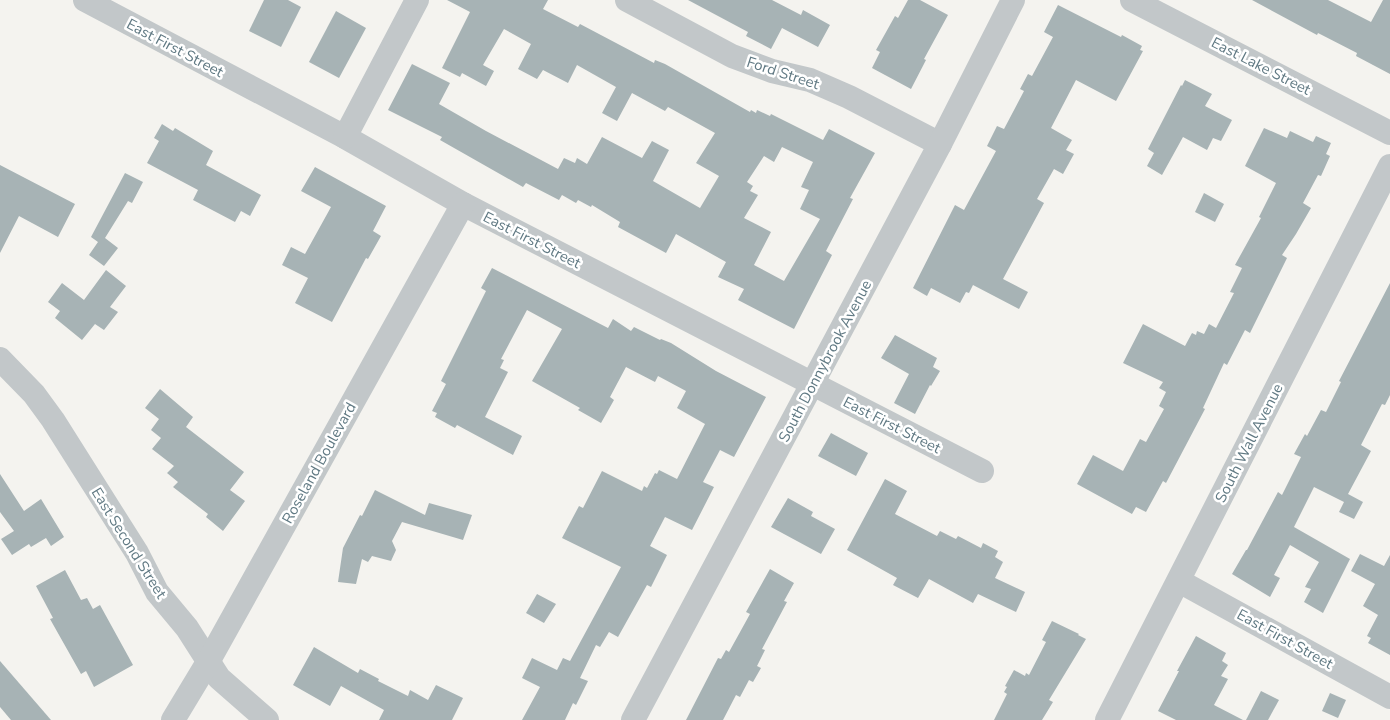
<svg xmlns="http://www.w3.org/2000/svg" width="1390" height="720" font-family="'Nunito Sans',sans-serif">
  <rect width="100%" height="100%" fill="#f4f3ef"/>
  <g fill="#a7b3b5" fill-rule="evenodd">
    <path d="M 264,0 L 288,0 L 301,7 L 281,47 L 249,31 Z"/>
    <path d="M 447,0 L 548,0 L 543,9 L 578,27 L 580,24 L 654,63 L 655,60 L 665,64 L 750,112 L 751,110 L 756,113 L 757,110 L 770,116 L 771,114 L 823,140 L 829,129 L 875,153 L 850,198 L 853,199 L 826,251 L 832,255 L 794,329 L 738,300 L 744,289 L 718,277 L 726,262 L 676,234 L 666,253 L 618,227 L 620,222 L 592,205 L 591,207 L 578,200 L 576,203 L 562,195 L 559,200 L 526,183 L 523,187 L 440,140 L 442,137 L 388,110 L 412,64 L 450,83 L 439,104 L 486,131 L 558,169 L 564,158 L 575,163 L 577,158 L 587,164 L 602,137 L 642,158 L 652,141 L 669,150 L 653,181 L 700,208 L 719,176 L 696,163 L 715,133 L 668,107 L 665,111 L 632,93 L 617,121 L 602,113 L 616,87 L 577,65 L 568,83 L 543,70 L 537,79 L 518,69 L 531,44 L 504,29 L 483,65 L 494,71 L 486,86 L 462,73 L 460,77 L 442,68 L 470,12 ZM 782,147 L 813,162 L 801,187 L 809,190 L 800,209 L 820,219 L 784,281 L 754,265 L 771,232 L 744,218 L 758,195 L 750,191 L 753,186 L 747,182 L 764,156 L 774,162 Z"/>
    <path d="M 688,0 L 772,0 L 801,15 L 803,10 L 830,25 L 818,47 L 782,28 L 771,49 L 746,36 L 748,32 Z"/>
    <path d="M 908,0 L 920,0 L 948,15 L 924,59 L 926,60 L 911,89 L 872,68 L 880,52 L 876,50 L 895,16 L 898,18 Z"/>
    <path d="M 1252,0 L 1328,0 L 1371,22 L 1383,0 L 1390,0 L 1390,74 L 1356,56 L 1357,53 L 1318,33 L 1317,35 Z"/>
    <path d="M 1058,5 L 1121,37 L 1122,35 L 1142,46 L 1140,50 L 1143,51 L 1116,101 L 1076,80 L 1051,128 L 1072,140 L 1066,150 L 1074,154 L 1063,174 L 1054,169 L 1037,199 L 1044,203 L 1003,279 L 1028,292 L 1019,309 L 973,285 L 969,293 L 966,292 L 960,303 L 931,288 L 927,296 L 913,288 L 955,205 L 964,210 L 996,151 L 987,146 L 997,126 L 1004,129 L 1024,91 L 1020,89 L 1028,74 L 1032,76 L 1053,37 L 1044,32 Z"/>
    <path d="M 336,11 L 366,28 L 339,78 L 309,62 Z"/>
    <path d="M 1185,80 L 1212,94 L 1205,106 L 1232,120 L 1221,141 L 1213,138 L 1207,150 L 1183,137 L 1162,175 L 1147,166 L 1154,153 L 1148,149 L 1181,85 L 1182,86 Z"/>
    <path d="M 162,124 L 173,131 L 175,128 L 213,151 L 206,165 L 261,195 L 250,216 L 241,211 L 235,222 L 193,200 L 198,190 L 147,163 L 159,141 L 154,138 Z"/>
    <path d="M 1264,128 L 1287,138 L 1290,131 L 1313,142 L 1316,136 L 1331,143 L 1326,154 L 1330,156 L 1321,176 L 1318,175 L 1303,203 L 1311,208 L 1296,234 L 1282,255 L 1287,258 L 1250,333 L 1245,330 L 1227,365 L 1224,363 L 1203,408 L 1205,409 L 1166,483 L 1163,481 L 1146,512 L 1136,507 L 1132,514 L 1077,484 L 1093,455 L 1123,471 L 1140,439 L 1146,442 L 1164,409 L 1159,406 L 1166,392 L 1159,388 L 1163,382 L 1123,363 L 1143,324 L 1185,346 L 1192,333 L 1196,335 L 1197,331 L 1204,334 L 1209,324 L 1216,328 L 1234,293 L 1230,292 L 1242,268 L 1235,265 L 1261,218 L 1259,217 L 1276,183 L 1245,166 Z"/>
    <path d="M 0,165 L 75,204 L 58,237 L 19,216 L 0,253 Z"/>
    <path d="M 315,167 L 386,206 L 373,231 L 381,236 L 368,259 L 366,258 L 332,322 L 295,303 L 308,278 L 282,265 L 291,247 L 305,254 L 331,207 L 301,191 Z"/>
    <path d="M 125,173 L 143,182 L 132,203 L 128,201 L 105,238 L 118,248 L 104,266 L 89,255 L 98,242 L 91,237 Z"/>
    <path d="M 1204,193 L 1224,204 L 1215,222 L 1195,212 Z"/>
    <path d="M 492,268 L 608,328 L 613,319 L 631,331 L 634,327 L 660,340 L 661,339 L 671,343 L 716,371 L 766,397 L 734,457 L 720,450 L 703,482 L 714,487 L 692,530 L 665,517 L 650,546 L 667,555 L 651,587 L 647,585 L 618,637 L 609,632 L 600,647 L 596,645 L 580,678 L 588,681 L 576,705 L 573,703 L 565,720 L 522,720 L 540,687 L 522,678 L 532,658 L 557,670 L 563,658 L 570,661 L 621,567 L 562,538 L 579,506 L 583,508 L 602,471 L 642,491 L 644,486 L 647,488 L 655,473 L 657,474 L 659,470 L 677,479 L 705,424 L 677,408 L 686,391 L 658,376 L 655,382 L 626,367 L 610,397 L 614,400 L 601,423 L 578,410 L 580,408 L 532,381 L 562,329 L 527,310 L 501,359 L 504,360 L 500,368 L 508,372 L 485,417 L 522,436 L 513,455 L 457,425 L 455,428 L 435,417 L 437,413 L 432,411 L 446,384 L 441,381 L 486,291 L 481,288 Z"/>
    <path d="M 106,270 L 126,286 L 110,307 L 118,312 L 104,330 L 95,324 L 82,340 L 55,318 L 60,311 L 48,302 L 62,283 L 84,300 Z"/>
    <path d="M 1390,283 L 1390,395 L 1385,405 L 1382,404 L 1361,445 L 1371,451 L 1348,494 L 1363,502 L 1354,519 L 1339,512 L 1344,502 L 1314,487 L 1294,527 L 1350,559 L 1323,613 L 1304,602 L 1311,589 L 1305,587 L 1319,562 L 1290,545 L 1274,575 L 1280,578 L 1270,597 L 1232,574 L 1246,550 L 1247,550 L 1278,492 L 1282,495 L 1301,457 L 1294,454 L 1305,434 L 1307,436 L 1321,410 L 1326,412 L 1341,382 L 1339,381 Z"/>
    <path d="M 895,335 L 937,358 L 933,367 L 940,371 L 931,386 L 930,385 L 915,414 L 894,403 L 909,374 L 881,358 Z"/>
    <path d="M 160,389 L 193,417 L 186,427 L 244,472 L 230,490 L 245,501 L 223,531 L 206,517 L 208,514 L 173,487 L 178,482 L 167,473 L 174,466 L 152,449 L 161,438 L 151,430 L 159,419 L 145,408 Z"/>
    <path d="M 831,433 L 868,453 L 856,476 L 818,456 Z"/>
    <path d="M 0,474 L 24,511 L 41,499 L 64,537 L 51,546 L 46,538 L 31,547 L 29,544 L 12,555 L 1,539 L 14,531 L 0,512 Z"/>
    <path d="M 885,479 L 907,491 L 895,514 L 937,536 L 940,531 L 956,539 L 958,536 L 981,548 L 983,543 L 998,551 L 995,557 L 1003,562 L 995,578 L 1025,592 L 1016,612 L 978,594 L 973,603 L 929,579 L 918,598 L 893,585 L 897,578 L 847,550 Z"/>
    <path d="M 375,490 L 425,515 L 429,503 L 472,515 L 463,540 L 402,522 L 392,541 L 396,550 L 391,561 L 372,556 L 368,562 L 362,559 L 356,584 L 338,582 L 343,548 L 360,515 L 362,516 Z"/>
    <path d="M 788,498 L 813,512 L 811,516 L 835,529 L 821,554 L 771,527 Z"/>
    <path d="M 1360,554 L 1384,566 L 1390,555 L 1390,655 L 1368,643 L 1371,638 L 1367,636 L 1378,615 L 1363,606 L 1375,584 L 1351,571 Z"/>
    <path d="M 770,569 L 794,583 L 784,601 L 787,602 L 762,649 L 765,650 L 757,666 L 761,668 L 753,682 L 749,680 L 740,697 L 736,695 L 723,720 L 686,720 L 718,658 L 721,659 L 726,650 L 729,652 L 750,614 L 746,612 Z"/>
    <path d="M 65,570 L 81,600 L 87,598 L 93,609 L 100,605 L 133,665 L 94,687 L 86,671 L 81,674 L 50,619 L 53,618 L 36,586 Z"/>
    <path d="M 537,594 L 556,604 L 544,623 L 526,613 Z"/>
    <path d="M 1052,621 L 1079,634 L 1078,635 L 1086,639 L 1049,700 L 1053,702 L 1042,720 L 994,720 L 1007,694 L 1004,692 L 1007,687 L 1005,686 L 1014,670 L 1025,676 L 1026,673 L 1029,675 L 1046,642 L 1042,640 Z"/>
    <path d="M 1196,636 L 1226,653 L 1222,661 L 1228,665 L 1221,676 L 1228,679 L 1214,705 L 1243,720 L 1176,720 L 1158,711 L 1179,671 L 1177,671 Z"/>
    <path d="M 314,647 L 358,673 L 360,669 L 379,679 L 378,681 L 408,696 L 410,690 L 428,700 L 436,685 L 463,698 L 452,720 L 379,720 L 384,710 L 341,686 L 330,706 L 293,685 Z"/>
    <path d="M 0,661 L 51,720 L 11,720 L 0,707 Z"/>
    <path d="M 1261,691 L 1279,700 L 1268,720 L 1246,720 Z"/>
    <path d="M 1330,693 L 1346,700 L 1338,718 L 1322,711 Z"/>
  </g>
  <g fill="none" stroke-linecap="round" stroke-linejoin="round">
    <g stroke="#c2c7c9" stroke-width="24">
      <path d="M 85,0 L 345,137 L 463,204 L 982,471"/>
      <path d="M 627,0 L 732,56 L 772,71 L 810,80 L 849,97 L 940,144"/>
      <path d="M 1132,0 L 1390,133"/>
      <path d="M 345,137 L 417,0"/>
      <path d="M 0,359 L 34,394 L 53,420 L 137,553 L 157,592 L 187,628 L 219,678 L 267,720"/>
      <path d="M 1179,581 L 1390,697"/>
      <path d="M 173,720 L 208,662 L 463,204"/>
      <path d="M 633,720 L 940,144 L 1013,0"/>
      <path d="M 1107,720 L 1390,166"/>
    </g>
  </g>
  <g text-anchor="middle" stroke-width="5" stroke-linejoin="round" paint-order="stroke">
    <g font-size="15" fill="#607983" stroke="#fff">
      <text transform="translate(175 48) rotate(28)" y="5">East First Street</text>
      <text transform="translate(1261 66) rotate(27)" y="5">East Lake Street</text>
      <text transform="translate(783 73) rotate(18)" y="5">Ford Street</text>
      <text transform="translate(532 240) rotate(27)" y="5">East First Street</text>
      <text transform="translate(825 361) rotate(-62)" y="5">South Donnybrook Avenue</text>
      <text transform="translate(892 425) rotate(27)" y="5">East First Street</text>
      <text transform="translate(1249 443) rotate(-63)" y="5">South Wall Avenue</text>
      <text transform="translate(319 463) rotate(-61)" y="5">Roseland Boulevard</text>
      <text transform="translate(129 543) rotate(58)" y="5">East Second Street</text>
      <text transform="translate(1285 639) rotate(29)" y="5">East First Street</text>
    </g>
  </g>
</svg>
